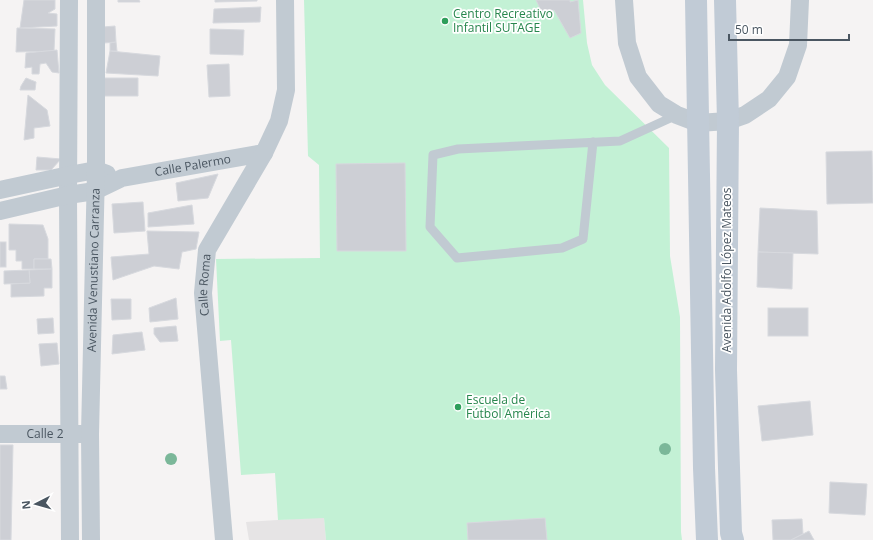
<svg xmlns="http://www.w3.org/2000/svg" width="873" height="540" font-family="'Open Sans',sans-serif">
  <rect width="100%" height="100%" fill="#f5f3f3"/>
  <path fill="#e6e4e5" d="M 324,517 L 326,540 L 249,540 L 246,522 Z"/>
  <path fill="#c3f1d5" d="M 304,0 L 583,0 L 587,43 L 592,65 L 605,85 L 669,148 L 670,256 L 680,317 L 681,532 L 682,540 L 326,540 L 324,518 L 278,520 L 275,473 L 241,475 L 231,340 L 220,341 L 216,259 L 320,258 L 319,165 L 308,156 Z"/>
  <g fill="#cdcfd5" stroke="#d7d9de">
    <path d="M 24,0 L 55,0 L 55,9 L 48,13 L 57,14 L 57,26 L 20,28 Z"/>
    <path d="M 118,0 L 139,0 L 140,2 L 118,2 Z"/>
    <path d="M 215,0 L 257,0 L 257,1 L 215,2 Z"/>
    <path d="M 536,0 L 570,0 L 570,2 L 578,0 L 581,33 L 570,38 L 554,10 L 543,15 Z"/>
    <path d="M 261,7 L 260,22 L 213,23 L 214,9 Z"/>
    <path d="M 115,26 L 116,42 L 104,43 L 103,27 Z"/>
    <path d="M 17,28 L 55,29 L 54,51 L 16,52 Z"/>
    <path d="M 210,29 L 244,30 L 243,55 L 210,54 Z"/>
    <path d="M 116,42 L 117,51 L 110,51 L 110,43 Z"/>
    <path d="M 57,50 L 59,73 L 52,72 L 46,63 L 40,64 L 39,74 L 32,74 L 32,67 L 25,68 L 26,53 Z"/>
    <path d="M 110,51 L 160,56 L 158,76 L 106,73 Z"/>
    <path d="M 229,64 L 230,96 L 209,97 L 207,65 Z"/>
    <path d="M 26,78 L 36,82 L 35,90 L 20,90 L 21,86 Z"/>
    <path d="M 104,78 L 138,78 L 138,96 L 103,96 Z"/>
    <path d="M 28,95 L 47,110 L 50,126 L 34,128 L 34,138 L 24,140 Z"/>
    <path d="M 872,151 L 873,203 L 827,204 L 826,152 Z"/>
    <path d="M 37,157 L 61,159 L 51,170 L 36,170 Z"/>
    <path d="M 405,163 L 406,251 L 337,251 L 336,164 Z"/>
    <path d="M 218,174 L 208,198 L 178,201 L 176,183 Z"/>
    <path d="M 143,202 L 145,231 L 114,233 L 112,204 Z"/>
    <path d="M 192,205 L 194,224 L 148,227 L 148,213 Z"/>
    <path d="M 760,208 L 817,211 L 818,254 L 758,252 Z"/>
    <path d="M 9,224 L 43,225 L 48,239 L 48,259 L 34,259 L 34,269 L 22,269 L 22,261 L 16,261 L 16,250 L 9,250 Z"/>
    <path d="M 147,231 L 199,232 L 196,249 L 182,252 L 179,269 L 154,266 L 113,280 L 111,257 L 149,254 Z"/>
    <rect x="0" y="242" width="6" height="25"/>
    <path d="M 758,252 L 793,253 L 792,289 L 757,287 Z"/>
    <path d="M 34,259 L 51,259 L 52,269 L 34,269 Z"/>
    <path d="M 52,269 L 52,288 L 44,288 L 44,296 L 11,297 L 11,284 L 30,283 L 29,270 Z"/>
    <path d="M 29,270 L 30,283 L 4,284 L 4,271 Z"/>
    <path d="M 176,298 L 178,319 L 150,322 L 149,308 Z"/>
    <path d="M 111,299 L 131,299 L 131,319 L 112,320 Z"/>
    <rect x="768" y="308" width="40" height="28"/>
    <path d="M 53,318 L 54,333 L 38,334 L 37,319 Z"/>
    <path d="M 176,326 L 178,341 L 160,342 L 154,334 L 154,328 Z"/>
    <path d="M 142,332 L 145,350 L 112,354 L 113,335 Z"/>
    <path d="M 57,343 L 59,364 L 41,366 L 39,344 Z"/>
    <path d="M 0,376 L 5,376 L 7,389 L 0,389 Z"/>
    <path d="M 810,401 L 813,435 L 762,441 L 758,406 Z"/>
    <path d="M 0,445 L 13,445 L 11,540 L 0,540 Z"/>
    <path d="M 830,482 L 867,484 L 865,515 L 829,513 Z"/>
    <path d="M 545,518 L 547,540 L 468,540 L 467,523 Z"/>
    <path d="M 802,519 L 803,534 L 791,540 L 773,540 L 772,520 Z"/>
    <path d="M 809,531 L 814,540 L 791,540 Z"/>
  </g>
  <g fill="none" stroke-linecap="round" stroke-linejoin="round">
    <path stroke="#c1cad2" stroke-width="9" d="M 593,142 L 583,239 L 562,248 L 457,258 L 430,227 L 433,155 L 458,149 L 620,141 L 677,115"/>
    <g stroke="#c1cad2" stroke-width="18">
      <path d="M 69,0 L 68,195 L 70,540"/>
      <path d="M 624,0 L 627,43 L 638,77 L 659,104 L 677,115 L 698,123 L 728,121 L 745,115 L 769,99 L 787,77 L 798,45 L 800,0"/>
      <path d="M 0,190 L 69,175 L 96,170 L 107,174"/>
      <path id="s1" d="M 0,211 L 68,195 L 95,191 L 122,178 L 264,153"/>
      <path id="s2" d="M 0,434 L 81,434"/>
      <path id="s3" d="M 91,540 L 90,434 L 96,170 L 96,0"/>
      <path id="s4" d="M 224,540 L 203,293 L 207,250 L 264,153 L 279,121 L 286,90 L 285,0"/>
    </g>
    <g stroke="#c1cbd6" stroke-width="22">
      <path d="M 696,0 L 704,468 L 707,540"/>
      <path d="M 725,0 L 728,121 L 726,370 L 731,533 L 733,540"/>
    </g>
  </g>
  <g fill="#7bb799">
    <circle cx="665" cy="449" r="6"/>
    <circle cx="171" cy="459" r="6"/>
  </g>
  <g fill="#2e9e5b" stroke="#fff" stroke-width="1.5">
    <circle cx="445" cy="21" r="4"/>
    <circle cx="458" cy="407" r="4"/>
  </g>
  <g text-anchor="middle" stroke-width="3.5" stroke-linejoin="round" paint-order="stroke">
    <g font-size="12" fill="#27864d" stroke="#fff" text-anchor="start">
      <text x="453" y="18">Centro Recreativo<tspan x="453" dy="14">Infantil SUTAGE</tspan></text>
      <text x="466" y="404">Escuela de<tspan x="466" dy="14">Fútbol América</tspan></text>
    </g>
    <g font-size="12" fill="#4a5661" stroke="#fff">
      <text dy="4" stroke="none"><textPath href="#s1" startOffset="199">Calle Palermo</textPath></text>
      <text dy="4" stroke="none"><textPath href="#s3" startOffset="270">Avenida Venustiano Carranza</textPath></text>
      <text transform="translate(727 270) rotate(-90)" y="4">Avenida Adolfo López Mateos</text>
      <text dy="4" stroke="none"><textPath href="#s4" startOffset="256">Calle Roma</textPath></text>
      <text dy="4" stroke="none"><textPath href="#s2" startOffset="45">Calle 2</textPath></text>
    </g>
  </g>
  <g transform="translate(36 504) rotate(264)" stroke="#ffffff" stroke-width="3" paint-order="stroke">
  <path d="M0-3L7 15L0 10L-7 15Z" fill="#4a5661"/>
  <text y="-6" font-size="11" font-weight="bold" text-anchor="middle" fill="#4a5661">N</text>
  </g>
  <path d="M729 34v6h120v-6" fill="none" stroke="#4a5661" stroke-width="2"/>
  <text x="735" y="34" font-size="12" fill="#4a5661" stroke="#ffffff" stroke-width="3" paint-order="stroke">50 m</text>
</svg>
